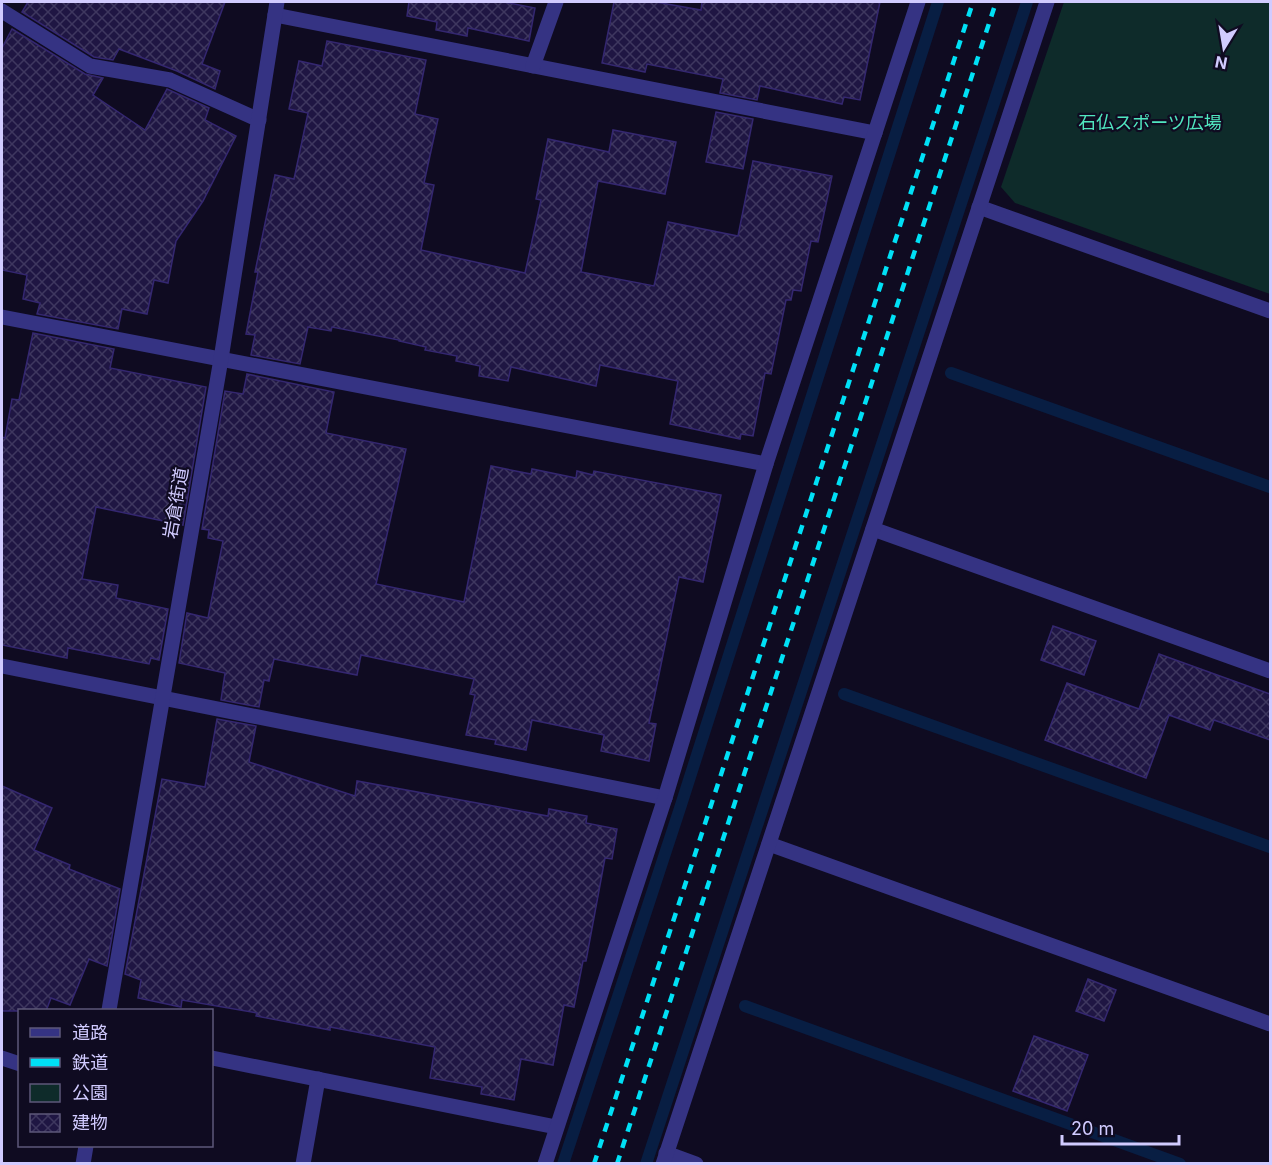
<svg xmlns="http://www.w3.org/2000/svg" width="1272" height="1165" font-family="Inter,'Noto Sans JP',sans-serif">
  <defs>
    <pattern id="building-cross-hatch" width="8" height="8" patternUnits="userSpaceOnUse" patternTransform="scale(1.5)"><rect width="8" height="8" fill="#1f1643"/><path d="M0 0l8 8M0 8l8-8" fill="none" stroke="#3e375f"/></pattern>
  </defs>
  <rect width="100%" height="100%" fill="#0f0b21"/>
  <path fill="#0e2b2a" d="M 1064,2 L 1270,2 L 1270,294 L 1015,203 L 1001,187 Z"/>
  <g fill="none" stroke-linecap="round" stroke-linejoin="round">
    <g stroke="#081e43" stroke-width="12">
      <path d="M 951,373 L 1270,487"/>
      <path d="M 844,694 L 1270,847"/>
      <path d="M 745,1006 L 1180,1164"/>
      <path d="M 563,1164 L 681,805 L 938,2"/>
      <path d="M 646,1164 L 1027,2"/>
    </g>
  </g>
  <g fill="url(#building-cross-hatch)" stroke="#342770" stroke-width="1.5">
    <path d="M 28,2 L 225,2 L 202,64 L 220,71 L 215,89 L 177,71 L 119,49 L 113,60 L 94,57 L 22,12 Z"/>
    <path d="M 409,2 L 504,2 L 535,8 L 529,41 L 468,28 L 467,36 L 436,30 L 437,22 L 407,16 Z"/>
    <path d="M 614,2 L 656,2 L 701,10 L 702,2 L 880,2 L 860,100 L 844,97 L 842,104 L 760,86 L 757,100 L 720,93 L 723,79 L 647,64 L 645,72 L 602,63 Z"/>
    <path d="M 12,29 L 85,74 L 103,78 L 93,95 L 145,130 L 167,89 L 209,108 L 205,120 L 236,136 L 203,201 L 176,241 L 168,283 L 154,280 L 147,314 L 122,309 L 118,329 L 37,314 L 40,303 L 23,299 L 27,275 L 2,270 L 2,48 Z"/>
    <path d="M 327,41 L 426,60 L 415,114 L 438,119 L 424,183 L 434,185 L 421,250 L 525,273 L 541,200 L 536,199 L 548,139 L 609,152 L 613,130 L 676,142 L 665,194 L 598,181 L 581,272 L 654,286 L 668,222 L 738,236 L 753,161 L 832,176 L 818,242 L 811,241 L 801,291 L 793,290 L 791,300 L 786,300 L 771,374 L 765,373 L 753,436 L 741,434 L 740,439 L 670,424 L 678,381 L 600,365 L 596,386 L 511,367 L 508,381 L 479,376 L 480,366 L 456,361 L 457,356 L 425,350 L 426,347 L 399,341 L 399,340 L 332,327 L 331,331 L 308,327 L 300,364 L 251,355 L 255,335 L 246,334 L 258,272 L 255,272 L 275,175 L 294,179 L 308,113 L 289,109 L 299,61 L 322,66 Z"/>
    <path d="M 716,112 L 753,119 L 743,169 L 706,162 Z"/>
    <path d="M 33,333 L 114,349 L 110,368 L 206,387 L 183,525 L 96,507 L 82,579 L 118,585 L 116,598 L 168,609 L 159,660 L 151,658 L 149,664 L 68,648 L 67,658 L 2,645 L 2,437 L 5,438 L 12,399 L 19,400 Z"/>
    <path d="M 247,374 L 334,392 L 326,433 L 406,449 L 376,584 L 464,602 L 491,466 L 531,474 L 532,469 L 576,478 L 577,471 L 593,475 L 594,471 L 721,495 L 703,582 L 679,577 L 649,723 L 656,724 L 649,761 L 601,751 L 604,735 L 532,720 L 526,750 L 495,744 L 496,740 L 466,735 L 475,695 L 470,694 L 474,679 L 361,655 L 357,675 L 274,659 L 269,681 L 264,680 L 259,707 L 221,700 L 225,673 L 179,663 L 187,613 L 208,618 L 223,541 L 208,538 L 209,530 L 202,529 L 225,391 L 243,394 Z"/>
    <path d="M 1053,626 L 1096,641 L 1084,675 L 1041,660 Z"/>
    <path d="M 1159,654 L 1270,694 L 1270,740 L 1214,720 L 1210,730 L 1169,715 L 1146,778 L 1045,740 L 1067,683 L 1139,709 Z"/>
    <path d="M 217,719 L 256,726 L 249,762 L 355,796 L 357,781 L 548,816 L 549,809 L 587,816 L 586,823 L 617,829 L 612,859 L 605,858 L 586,961 L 583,961 L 574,1007 L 564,1005 L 553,1065 L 521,1059 L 514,1100 L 481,1094 L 482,1087 L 430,1078 L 435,1047 L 330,1027 L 330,1030 L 256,1016 L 257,1013 L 182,1000 L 181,1007 L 138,998 L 141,980 L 125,974 L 162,779 L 205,787 Z"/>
    <path d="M 2,786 L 52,808 L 34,850 L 70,865 L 69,869 L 120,889 L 107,966 L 89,959 L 70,1005 L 51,998 L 46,1011 L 2,1011 Z"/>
    <path d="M 1088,979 L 1116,990 L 1104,1021 L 1076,1011 Z"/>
    <path d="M 1034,1036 L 1088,1055 L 1067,1111 L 1013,1091 Z"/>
  </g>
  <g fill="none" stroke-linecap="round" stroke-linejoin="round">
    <g stroke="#353383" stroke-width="15">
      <path d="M 2,11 L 90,66 L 170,80 L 259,120"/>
      <path d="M 275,15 L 875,133"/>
      <path d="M 533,66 L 556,2"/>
      <path d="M 979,207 L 1270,311"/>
      <path d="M 2,317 L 766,464"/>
      <path d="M 873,529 L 1270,671"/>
      <path d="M 2,666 L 665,798"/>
      <path d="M 769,844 L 1270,1024"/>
      <path d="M 109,1010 L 221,359 L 277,2"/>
      <path d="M 2,1058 L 20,1064"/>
      <path d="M 212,1058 L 556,1127"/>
      <path d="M 666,1153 L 696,1164"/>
      <path d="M 83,1164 L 86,1146"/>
      <path d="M 303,1164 L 318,1079"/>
      <path d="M 545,1164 L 665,798 L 766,464 L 918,2"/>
      <path d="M 663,1164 L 1047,2"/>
    </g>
    <g stroke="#00e0f6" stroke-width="4.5" stroke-dasharray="9 8" stroke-linecap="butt">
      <path d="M 594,1164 L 973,2"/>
      <path d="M 617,1164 L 996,2"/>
    </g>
  </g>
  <g text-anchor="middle" stroke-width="4.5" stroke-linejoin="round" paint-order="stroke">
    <g font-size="18" fill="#50e6bf" stroke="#0f0b21">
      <text x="1150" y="129">石仏スポーツ広場</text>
    </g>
    <g font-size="18" fill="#d1cbff" stroke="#0f0b21">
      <text transform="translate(176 503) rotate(-80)" y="6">岩倉街道</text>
    </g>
  </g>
  <rect width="1272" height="1165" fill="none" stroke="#d1cbff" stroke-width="6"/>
  <rect x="18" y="1009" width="195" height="138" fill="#0f0b21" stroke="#5d587a" stroke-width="1.5"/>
  <rect x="30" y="1028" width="30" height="9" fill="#353383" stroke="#5d587a" stroke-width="1.5"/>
  <text x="72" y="1039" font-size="18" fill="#d1cbff">道路</text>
  <rect x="30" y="1058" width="30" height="9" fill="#00e0f6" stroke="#5d587a" stroke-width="1.5"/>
  <text x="72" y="1069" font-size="18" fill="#d1cbff">鉄道</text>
  <rect x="30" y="1084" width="30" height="18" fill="#0e2b2a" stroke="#5d587a" stroke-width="1.5"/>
  <text x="72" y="1099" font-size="18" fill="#d1cbff">公園</text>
  <rect x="30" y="1114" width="30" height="18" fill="url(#building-cross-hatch)" stroke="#5d587a" stroke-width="1.5"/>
  <text x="72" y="1129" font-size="18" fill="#d1cbff">建物</text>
  <g transform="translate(1224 48) rotate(191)" stroke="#0f0b21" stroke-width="4.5" paint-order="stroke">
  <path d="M0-4.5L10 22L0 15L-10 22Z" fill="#d1cbff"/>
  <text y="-9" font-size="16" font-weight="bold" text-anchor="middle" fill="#d1cbff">N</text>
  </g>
  <path d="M1062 1135v9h117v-9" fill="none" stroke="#d1cbff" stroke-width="3"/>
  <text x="1071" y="1135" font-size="18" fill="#d1cbff" stroke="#0f0b21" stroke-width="4.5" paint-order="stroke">20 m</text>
</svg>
